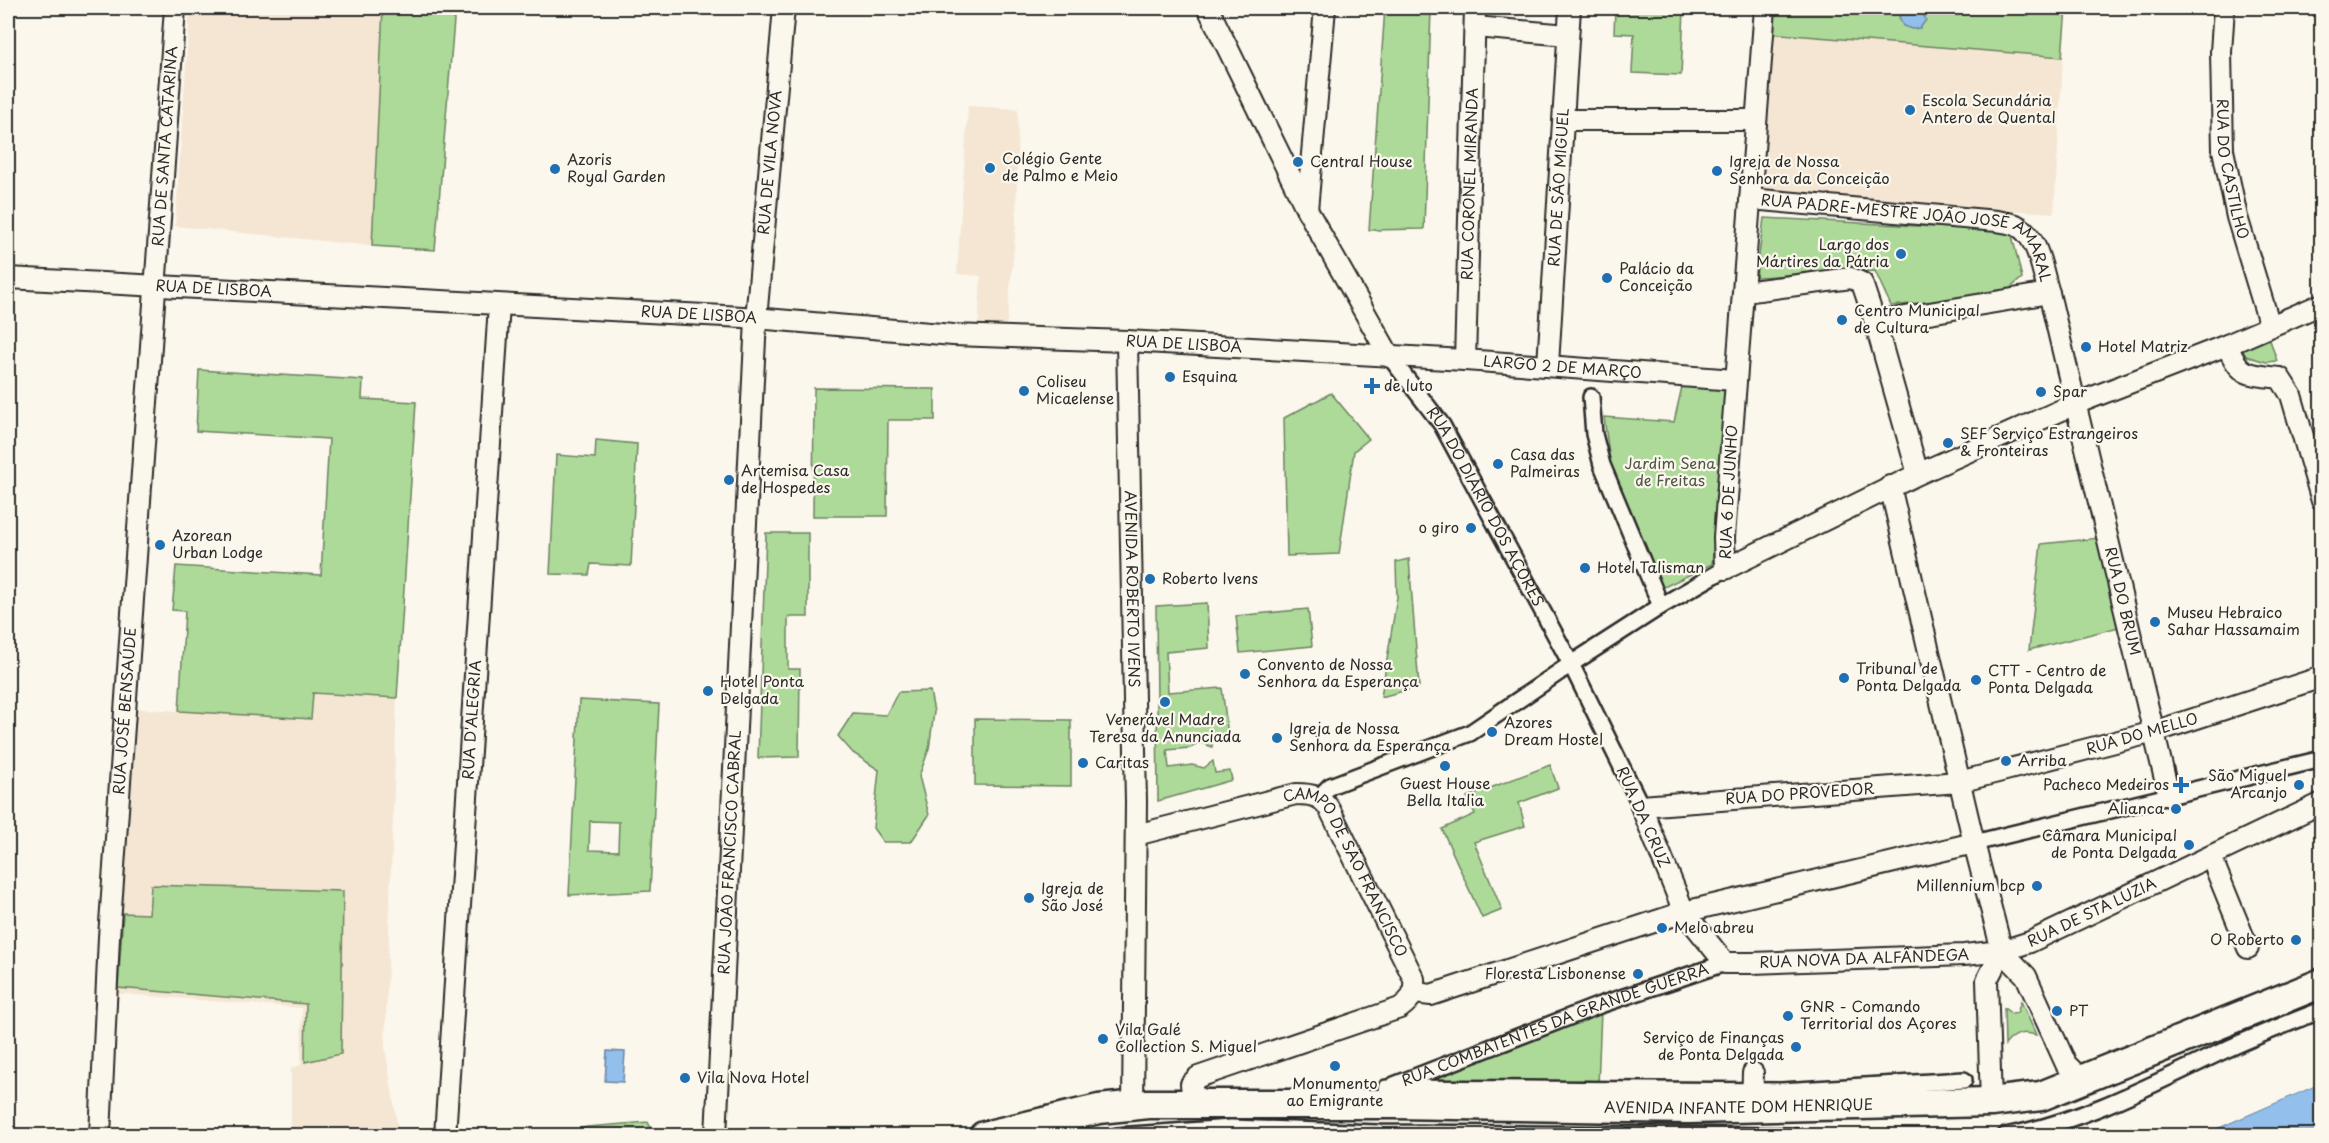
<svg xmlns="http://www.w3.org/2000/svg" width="2329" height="1143" font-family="'Playpen Sans',sans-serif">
  <rect width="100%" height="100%" fill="#fbf7ec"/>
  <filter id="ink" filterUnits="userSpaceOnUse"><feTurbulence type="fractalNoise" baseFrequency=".0167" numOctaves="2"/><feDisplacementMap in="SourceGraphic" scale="12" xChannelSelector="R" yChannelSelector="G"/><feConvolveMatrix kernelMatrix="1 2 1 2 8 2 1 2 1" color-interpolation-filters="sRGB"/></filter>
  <g filter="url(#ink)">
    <g fill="#f4e6d2">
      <path d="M 190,8 L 383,8 L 372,246 L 175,226 Z"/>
      <path d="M 1769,8 L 2066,8 L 2054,213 L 1756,193 Z"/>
      <path d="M 968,106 L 1018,109 L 1016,226 L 1007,321 L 1003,331 L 978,330 L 981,276 L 957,274 Z"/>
      <path d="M 313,693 L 397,698 L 385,1047 L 399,1135 L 291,1135 L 291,1068 L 301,1065 L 302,1008 L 111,993 L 129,708 L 311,719 Z"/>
    </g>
    <g fill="#aeda99" stroke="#6c8262" stroke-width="1.5" fill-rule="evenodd">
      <path d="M 383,8 L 455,8 L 435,250 L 372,246 Z"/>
      <path d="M 1385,8 L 1431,8 L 1424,229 L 1369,230 Z"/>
      <path d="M 1615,8 L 1684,10 L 1681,75 L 1632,73 L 1634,34 L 1614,33 Z"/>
      <path d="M 1769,8 L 2066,8 L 2062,57 L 1767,33 Z"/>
      <path d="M 1764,218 L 2011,231 L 2022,278 L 2003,294 L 1891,306 L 1875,271 L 1756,277 Z"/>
      <path d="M 2269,337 L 2277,361 L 2266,362 L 2246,356 L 2242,348 Z"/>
      <path d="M 199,370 L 363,380 L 362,399 L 416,402 L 397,698 L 313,693 L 311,719 L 179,711 L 185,611 L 172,610 L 176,566 L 321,575 L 329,439 L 196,431 Z"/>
      <path d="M 1683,382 L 1729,386 L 1712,564 L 1662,588 L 1611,469 L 1604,417 L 1674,422 Z"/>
      <path d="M 814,388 L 935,389 L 935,420 L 888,420 L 887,516 L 813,516 Z"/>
      <path d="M 1331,393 L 1369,439 L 1354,451 L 1339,554 L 1287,556 L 1284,418 Z"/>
      <path d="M 596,440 L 637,444 L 631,566 L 591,564 L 589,575 L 550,574 L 556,455 L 595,458 Z"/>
      <path d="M 766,533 L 808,533 L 808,617 L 788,617 L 788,669 L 800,669 L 799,757 L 758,758 Z"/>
      <path d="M 2100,538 L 2119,627 L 2029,650 L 2041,544 Z"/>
      <path d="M 1409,559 L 1419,687 L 1381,697 L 1397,597 L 1396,562 Z"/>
      <path d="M 1207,603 L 1209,648 L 1166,652 L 1168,692 L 1222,688 L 1228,735 L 1212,739 L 1212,747 L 1199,742 L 1190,748 L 1167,750 L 1169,768 L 1192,765 L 1204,768 L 1213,761 L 1215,773 L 1230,771 L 1232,780 L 1158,801 L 1156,606 Z"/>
      <path d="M 1308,609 L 1312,646 L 1240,653 L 1236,616 Z"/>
      <path d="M 930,691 L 934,712 L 929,749 L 919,776 L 929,815 L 911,842 L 883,842 L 873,828 L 879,770 L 853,753 L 838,736 L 853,713 L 886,715 L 898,692 Z"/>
      <path d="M 579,700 L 659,704 L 650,891 L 569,895 ZM 590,821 L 619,822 L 618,851 L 589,850 Z"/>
      <path d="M 975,719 L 1071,720 L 1071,786 L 975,785 Z"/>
      <path d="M 1550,765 L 1558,788 L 1519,803 L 1525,826 L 1474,842 L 1502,910 L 1482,918 L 1442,829 L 1475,814 L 1467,797 Z"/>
      <path d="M 151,885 L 343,891 L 341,1054 L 305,1062 L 306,1004 L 118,988 L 123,913 L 149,914 Z"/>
      <path d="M 2021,1001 L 2036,1035 C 2022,1031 2014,1034 2005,1045 L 2004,1008 L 2012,1014 L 2017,1013 Z"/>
      <path d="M 1601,1010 L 1598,1086 L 1426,1085 L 1426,1080 Z"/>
      <path d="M 648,1122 L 654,1135 L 555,1135 L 587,1127 Z"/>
    </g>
    <g fill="#93bfed" stroke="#69849f" stroke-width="1.5">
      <path d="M 1906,10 L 1917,10 L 1923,14 L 1926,20 L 1920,28 L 1912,29 L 1903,26 L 1899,17 Z"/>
      <path d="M 607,1051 L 625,1052 L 623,1082 L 605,1081 Z"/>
      <path d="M 2321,1083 L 2321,1135 L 2202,1135 Z"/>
    </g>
    <path fill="#fbf7ec" d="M 2322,1080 L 2321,1083 L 2199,1136 L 2200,1133 Z"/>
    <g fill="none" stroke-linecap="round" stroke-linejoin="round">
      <g stroke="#2b2b2b" stroke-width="20">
        <g id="pedestrian">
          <path id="s1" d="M 1390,357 L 1442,425 L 1571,664 L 1641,806"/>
          <path d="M 1591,397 L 1594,434 L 1602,465 L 1661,606"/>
          <path d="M 1319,797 L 1330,786 L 1470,733 L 1571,664 L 1661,606 L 1725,569"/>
          <path d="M 1974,843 L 2322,759"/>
          <path id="s2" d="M 1394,1085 L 1600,1005 L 1725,963"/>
          <path d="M 1386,1088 L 1781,1091 L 1964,1080"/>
          <path d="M 1117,1136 L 1231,1128 L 1378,1133 L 1793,1136"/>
          <path d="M 2005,1136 C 2082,1122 2153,1084 2223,1051 C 2255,1036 2289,1023 2322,1010"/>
        </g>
      </g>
      <g stroke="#2b2b2b" stroke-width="24">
        <g id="minor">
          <path d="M 1208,8 L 1307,210 L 1390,357"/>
          <path d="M 1765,8 L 1724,537 L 1725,569 L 1918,474 L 2075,404 L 2227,345 L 2322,304"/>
          <path id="s3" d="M 2224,8 L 2221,52 L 2223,150 L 2237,217 L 2270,326"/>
          <path d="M 1475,27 L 1568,35"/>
          <path d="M 1564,120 L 1756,120"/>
          <path id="s4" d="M 1750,199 L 1997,221 C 2003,222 2011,223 2016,225 C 2039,236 2042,272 2049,293 L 2169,796"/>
          <path d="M 1307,210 L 1325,8"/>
          <path id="s5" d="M 8,278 L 743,317 L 953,335 L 1127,341 L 1465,360 L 1735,380"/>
          <path d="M 1744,292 L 1851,278 L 1862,283 L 1875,322 L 1918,474"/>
          <path d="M 1875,322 L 2049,293"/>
          <path id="s6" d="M 1127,341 L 1136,802 L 1133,1105"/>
          <path d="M 2227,345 C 2240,377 2247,374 2280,378 L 2291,395 L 2322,501"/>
          <path id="s7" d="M 1465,360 L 1475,8"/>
          <path id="s8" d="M 1548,365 L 1570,8"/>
          <path d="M 1890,486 L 1974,843 L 2002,951 L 2026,976 L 2066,1064 L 2082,1080"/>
          <path id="s9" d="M 2322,677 L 2154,732 L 1959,782 L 1641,806 L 1684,912 L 1725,963 L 1752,963 L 1964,955 L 2002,951 L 2030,942 L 2322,803"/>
          <path id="s10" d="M 1136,835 L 1296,794 C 1312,794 1322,796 1330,810 L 1414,979 C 1415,994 1412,999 1400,1008 L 1198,1077 L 1191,1084 C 1191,1095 1198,1098 1207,1102"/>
          <path d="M 2211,857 L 2248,948"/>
          <path d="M 1415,993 L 1431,995 L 1684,912 L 1974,843"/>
          <path d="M 1991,1102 L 1987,980 L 2002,951"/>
          <path d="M 1752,1108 L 1753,1073"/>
          <path id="s11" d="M 100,1136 L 109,937 L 175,8"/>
          <path id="s12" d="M 445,1136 L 499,305"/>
          <path id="s13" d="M 716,1136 L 756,319 L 784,8"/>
        </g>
      </g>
      <g stroke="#2b2b2b" stroke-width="33">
        <g id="secondary">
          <path id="s14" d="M 984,1136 L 1099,1109 L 1148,1104 L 1394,1104 L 1688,1109 L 1991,1102 L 2041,1096 L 2322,983"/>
        </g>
      </g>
      <use href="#pedestrian" stroke="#fbf7ec" stroke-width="15"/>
      <use href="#minor" stroke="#fbf7ec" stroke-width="20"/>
      <use href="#secondary" stroke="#fbf7ec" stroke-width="28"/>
    </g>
  </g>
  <g fill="#1f6fb2" stroke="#fbf7ec" stroke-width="2">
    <circle cx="1910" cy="110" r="6"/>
    <circle cx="1298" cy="162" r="6"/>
    <circle cx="990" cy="168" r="6"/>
    <circle cx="555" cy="169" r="6"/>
    <circle cx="1717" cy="171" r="6"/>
    <circle cx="1901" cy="254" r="6"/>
    <circle cx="1607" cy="278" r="6"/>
    <circle cx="1842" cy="320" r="6"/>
    <circle cx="2086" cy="347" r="6"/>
    <circle cx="1170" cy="377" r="6"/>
    <path d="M1369 377h6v6h6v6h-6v6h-6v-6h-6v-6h6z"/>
    <circle cx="1024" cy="391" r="6"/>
    <circle cx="2041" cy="392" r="6"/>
    <circle cx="1948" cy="443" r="6"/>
    <circle cx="1498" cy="464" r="6"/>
    <circle cx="729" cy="480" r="6"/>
    <circle cx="1471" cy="528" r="6"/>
    <circle cx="160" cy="545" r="6"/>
    <circle cx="1585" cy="568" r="6"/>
    <circle cx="1150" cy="579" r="6"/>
    <circle cx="2155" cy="622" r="6"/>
    <circle cx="1245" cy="674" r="6"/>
    <circle cx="1844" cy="678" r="6"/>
    <circle cx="1976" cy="680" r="6"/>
    <circle cx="708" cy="691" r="6"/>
    <circle cx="1165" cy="702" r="6"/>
    <circle cx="1492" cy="732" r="6"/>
    <circle cx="1277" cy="738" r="6"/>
    <circle cx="2006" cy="761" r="6"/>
    <circle cx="1083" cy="763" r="6"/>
    <circle cx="1445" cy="766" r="6"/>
    <path d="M2178 776h6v6h6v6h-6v6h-6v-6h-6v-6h6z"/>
    <circle cx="2299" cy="785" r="6"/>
    <circle cx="2176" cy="809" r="6"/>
    <circle cx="2189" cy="845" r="6"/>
    <circle cx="2037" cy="886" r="6"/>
    <circle cx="1029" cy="898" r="6"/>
    <circle cx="1662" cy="928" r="6"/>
    <circle cx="2296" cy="940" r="6"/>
    <circle cx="1638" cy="974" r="6"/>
    <circle cx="2057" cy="1011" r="6"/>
    <circle cx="1788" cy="1016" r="6"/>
    <circle cx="1103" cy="1039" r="6"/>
    <circle cx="1796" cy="1047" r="6"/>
    <circle cx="1335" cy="1066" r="6"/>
    <circle cx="685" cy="1078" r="6"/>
  </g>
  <g text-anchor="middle" stroke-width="4.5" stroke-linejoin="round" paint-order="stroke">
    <g font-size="15" fill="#2b2b2b" stroke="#fbf7ec" text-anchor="start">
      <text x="1922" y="106">Escola Secundária<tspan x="1922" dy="17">Antero de Quental</tspan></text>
      <text x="1002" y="164">Colégio Gente<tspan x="1002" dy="17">de Palmo e Meio</tspan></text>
      <text x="567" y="165">Azoris<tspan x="567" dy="17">Royal Garden</tspan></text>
      <text x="1310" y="167">Central House</text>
      <text x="1729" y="167">Igreja de Nossa<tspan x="1729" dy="17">Senhora da Conceição</tspan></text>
      <text x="1889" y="250" text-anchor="end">Largo dos<tspan x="1889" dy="17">Mártires da Pátria</tspan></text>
      <text x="1619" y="274">Palácio da<tspan x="1619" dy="17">Conceição</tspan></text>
      <text x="1854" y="316">Centro Municipal<tspan x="1854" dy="17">de Cultura</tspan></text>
      <text x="2098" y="352">Hotel Matriz</text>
      <text x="1182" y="382">Esquina</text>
      <text x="1036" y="387">Coliseu<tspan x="1036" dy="17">Micaelense</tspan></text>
      <text x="1384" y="391">de luto</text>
      <text x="2053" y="397">Spar</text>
      <text x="1960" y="439">SEF Serviço Estrangeiros<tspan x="1960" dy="17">&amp; Fronteiras</tspan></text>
      <text x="1510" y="460">Casa das<tspan x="1510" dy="17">Palmeiras</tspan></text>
      <text x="741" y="476">Artemisa Casa<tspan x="741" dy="17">de Hospedes</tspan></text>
      <text x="1459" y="533" text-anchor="end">o giro</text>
      <text x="172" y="541">Azorean<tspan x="172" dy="17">Urban Lodge</tspan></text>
      <text x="1597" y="573">Hotel Talisman</text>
      <text x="1162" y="584">Roberto Ivens</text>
      <text x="2167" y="618">Museu Hebraico<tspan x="2167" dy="17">Sahar Hassamaim</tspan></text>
      <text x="1257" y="670">Convento de Nossa<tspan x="1257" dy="17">Senhora da Esperança</tspan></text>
      <text x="1856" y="674">Tribunal de<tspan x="1856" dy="17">Ponta Delgada</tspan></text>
      <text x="1988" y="676">CTT - Centro de<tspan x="1988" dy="17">Ponta Delgada</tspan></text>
      <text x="720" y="687">Hotel Ponta<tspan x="720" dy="17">Delgada</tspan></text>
      <text x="1165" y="725" text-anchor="middle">Venerável Madre<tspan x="1165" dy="17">Teresa da Anunciada</tspan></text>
      <text x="1504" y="728">Azores<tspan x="1504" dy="17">Dream Hostel</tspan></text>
      <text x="1289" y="734">Igreja de Nossa<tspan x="1289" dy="17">Senhora da Esperança</tspan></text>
      <text x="2018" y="766">Arriba</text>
      <text x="1095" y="768">Caritas</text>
      <text x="2287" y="781" text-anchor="end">São Miguel<tspan x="2287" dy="17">Arcanjo</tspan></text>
      <text x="1445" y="789" text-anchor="middle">Guest House<tspan x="1445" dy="17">Bella Italia</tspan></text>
      <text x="2169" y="790" text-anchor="end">Pacheco Medeiros</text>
      <text x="2164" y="814" text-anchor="end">Alianca</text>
      <text x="2177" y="841" text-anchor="end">Câmara Municipal<tspan x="2177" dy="17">de Ponta Delgada</tspan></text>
      <text x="2025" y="891" text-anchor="end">Millennium bcp</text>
      <text x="1041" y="894">Igreja de<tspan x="1041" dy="17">São José</tspan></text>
      <text x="1674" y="933">Melo abreu</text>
      <text x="2284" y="945" text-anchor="end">O Roberto</text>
      <text x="1626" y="979" text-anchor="end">Floresta Lisbonense</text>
      <text x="1800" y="1012">GNR - Comando<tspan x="1800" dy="17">Territorial dos Açores</tspan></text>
      <text x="2069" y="1016">PT</text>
      <text x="1115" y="1035">Vila Galé<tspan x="1115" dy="17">Collection S. Miguel</tspan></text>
      <text x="1784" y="1043" text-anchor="end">Serviço de Finanças<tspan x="1784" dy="17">de Ponta Delgada</tspan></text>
      <text x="697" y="1083">Vila Nova Hotel</text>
      <text x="1335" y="1089" text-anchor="middle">Monumento<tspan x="1335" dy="17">ao Emigrante</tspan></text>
    </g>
    <g font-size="15" fill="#2b2b2b" stroke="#fbf7ec">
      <text dy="5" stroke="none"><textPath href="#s11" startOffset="992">RUA DE SANTA CATARINA</textPath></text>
      <text dy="5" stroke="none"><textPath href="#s13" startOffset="975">RUA DE VILA NOVA</textPath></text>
      <text dy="5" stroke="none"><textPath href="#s3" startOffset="162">RUA DO CASTILHO</textPath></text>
      <text dy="5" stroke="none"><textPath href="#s7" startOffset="176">RUA CORONEL MIRANDA</textPath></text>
      <text dy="5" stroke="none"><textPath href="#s8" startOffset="178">RUA DE SÃO MIGUEL</textPath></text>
      <text dy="5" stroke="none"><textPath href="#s4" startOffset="172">RUA PADRE-MESTRE JOÃO JOSÉ AMARAL</textPath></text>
      <text dy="5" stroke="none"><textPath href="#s5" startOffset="206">RUA DE LISBOA</textPath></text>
      <text dy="5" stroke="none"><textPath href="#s5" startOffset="692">RUA DE LISBOA</textPath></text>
      <text dy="5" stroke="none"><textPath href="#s5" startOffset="1178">RUA DE LISBOA</textPath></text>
      <text dy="5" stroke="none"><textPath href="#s5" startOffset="1557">LARGO 2 DE MARÇO</textPath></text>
      <text transform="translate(1729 492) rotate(-87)" y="5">RUA 6 DE JUNHO</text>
      <text dy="5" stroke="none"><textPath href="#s1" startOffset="178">RUA DO DIÁRIO DOS AÇORES</textPath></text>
      <text dy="5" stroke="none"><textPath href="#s6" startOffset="248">AVENIDA ROBERTO IVENS</textPath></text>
      <text dy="5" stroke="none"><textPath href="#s4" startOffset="662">RUA DO BRUM</textPath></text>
      <text dy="5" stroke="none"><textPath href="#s11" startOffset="426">RUA JOSÉ BENSAÚDE</textPath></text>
      <text dy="5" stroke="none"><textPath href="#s12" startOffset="417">RUA D'ALEGRIA</textPath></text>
      <text transform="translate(2142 734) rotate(-16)" y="5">RUA DO MELLO</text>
      <text transform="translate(1800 794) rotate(-4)" y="5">RUA DO PROVEDOR</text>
      <text transform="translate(1643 817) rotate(66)" y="5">RUA DA CRUZ</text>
      <text dy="5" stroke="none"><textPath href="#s13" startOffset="284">RUA JOÃO FRANCISCO CABRAL</textPath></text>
      <text dy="5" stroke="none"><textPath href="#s10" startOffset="260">CAMPO DE SÃO FRANCISCO</textPath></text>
      <text dy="5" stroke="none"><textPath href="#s9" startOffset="1252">RUA DE STA LUZIA</textPath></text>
      <text dy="5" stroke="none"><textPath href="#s9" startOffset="1016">RUA NOVA DA ALFÂNDEGA</textPath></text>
      <text dy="5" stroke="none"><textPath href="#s2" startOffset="172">RUA COMBATENTES DA GRANDE GUERRA</textPath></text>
      <text dy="5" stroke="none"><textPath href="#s14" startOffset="758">AVENIDA INFANTE DOM HENRIQUE</textPath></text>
    </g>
    <g font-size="15" fill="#4c5746" stroke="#fbf7ec">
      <text x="1670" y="469">Jardim Sena<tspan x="1670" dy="17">de Freitas</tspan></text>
    </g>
  </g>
  <rect width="2329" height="1143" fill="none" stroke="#fbf7ec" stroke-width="30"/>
  <rect x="15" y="15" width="2299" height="1113" fill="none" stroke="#2b2b2b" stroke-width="2" filter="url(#ink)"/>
</svg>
